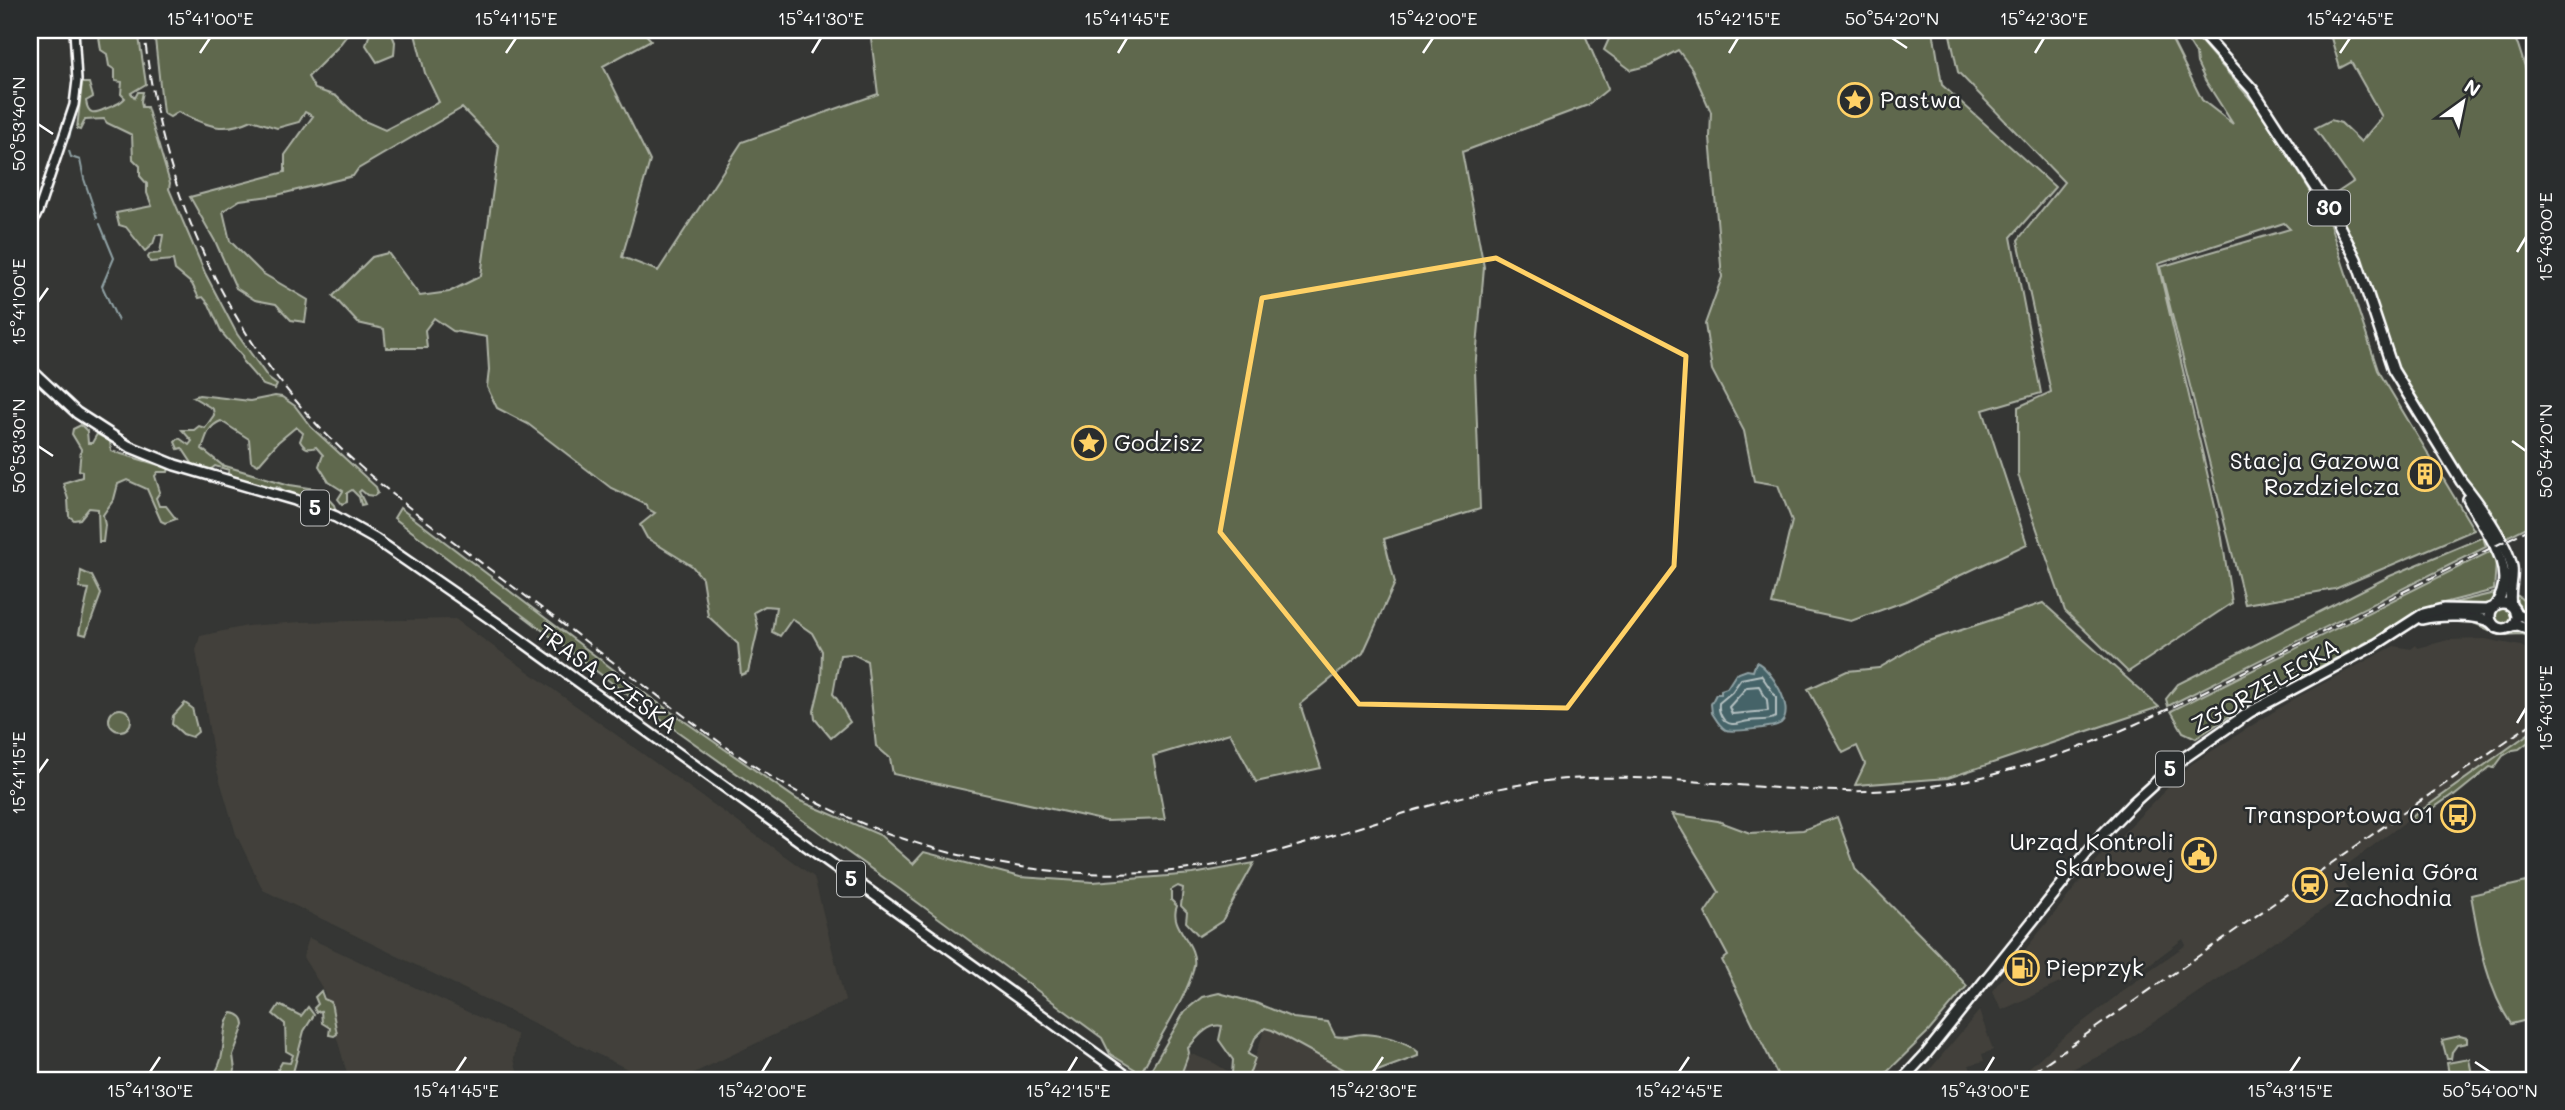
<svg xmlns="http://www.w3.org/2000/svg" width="2565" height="1110" font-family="Mali,sans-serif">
  <rect width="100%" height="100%" fill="#353634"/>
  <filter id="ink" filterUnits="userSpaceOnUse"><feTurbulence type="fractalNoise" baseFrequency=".0143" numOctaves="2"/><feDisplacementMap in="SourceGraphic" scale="14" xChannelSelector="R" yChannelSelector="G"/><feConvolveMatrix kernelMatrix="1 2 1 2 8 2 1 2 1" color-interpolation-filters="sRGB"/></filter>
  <g filter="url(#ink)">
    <g fill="#42413b">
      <path d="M 455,619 L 814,877 L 845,1001 L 679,1080 L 650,1080 L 263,890 L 236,834 L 215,764 L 196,650 L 200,636 L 247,626 L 301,622 Z"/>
      <path d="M 2485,639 L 2521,646 L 2535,655 L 2535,727 L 2337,872 L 2349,891 L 2281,939 L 2274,941 L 2114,1049 L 2049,1080 L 2015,1080 L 2061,1039 L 2150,970 L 2186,945 L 2183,939 L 2123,984 L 2104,962 L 2002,1010 L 1992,991 L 2099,858 L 2190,765 L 2292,700 L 2394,646 L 2411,649 L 2416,645 L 2418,648 L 2448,640 Z"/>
      <path d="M 309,938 L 517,1035 L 514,1059 L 519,1080 L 349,1080 L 323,989 L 303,957 Z"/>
      <path d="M 1979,1011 L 1993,1050 L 1982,1054 L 1984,1061 L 1969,1065 L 1971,1070 L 1943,1080 L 1931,1080 L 1927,1073 Z"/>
      <path d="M 1265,1028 L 1272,1030 L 1366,1080 L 1247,1080 Z"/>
      <path d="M 1189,1053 L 1214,1063 L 1242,1080 L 1179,1080 Z"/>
    </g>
    <g fill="#5e674d" stroke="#aeb3a6" stroke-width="2">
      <path d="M 98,30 L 138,30 L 146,84 L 131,93 L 135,98 L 138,92 L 143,92 L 141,101 L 142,107 L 147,107 L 170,183 L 169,189 L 205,273 L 237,334 L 269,379 L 277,385 L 275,389 L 263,385 L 243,362 L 242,356 L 222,333 L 209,304 L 203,297 L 199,298 L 192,284 L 175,270 L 173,260 L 150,262 L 148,257 L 150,254 L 160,253 L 163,235 L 156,235 L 153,244 L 145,251 L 126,227 L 119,225 L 116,213 L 152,206 L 147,193 L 147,184 L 140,176 L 140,166 L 133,159 L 132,135 L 107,123 L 104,119 L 85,120 L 80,130 L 77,129 L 82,83 L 89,83 L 93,97 L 86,101 C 88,115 94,114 105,109 C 114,105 119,105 125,98 L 121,94 L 122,82 L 115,81 L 115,70 L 109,66 L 107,54 L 101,50 Z"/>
      <path d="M 154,30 L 351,30 L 337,48 L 308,77 L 315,89 L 336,96 L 362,120 L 385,130 L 439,102 L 425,73 L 414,30 L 642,30 L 651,40 L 603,66 L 650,161 L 622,257 L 658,271 L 742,142 L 878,94 L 870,30 L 1583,30 L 1608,89 L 1588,105 L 1462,152 L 1484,267 L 1475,370 L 1480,509 L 1384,539 L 1395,583 L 1363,653 L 1300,704 L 1321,768 L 1256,782 L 1230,733 L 1153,756 L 1165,819 L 1106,821 L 893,774 L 890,758 L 876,746 L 867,661 L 853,654 L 840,655 L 833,694 C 841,703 843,712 850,722 L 831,738 L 815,719 L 814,711 L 821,682 L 822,651 L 812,633 L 792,619 L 780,636 L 772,632 L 776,607 L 765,606 L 754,612 L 758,629 L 748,672 L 741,675 L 738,644 L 708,616 L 702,578 L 692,566 L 647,538 L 640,525 L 655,513 L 648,509 L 647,505 L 611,488 L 528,424 L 497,408 L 487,387 L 489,370 L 487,337 L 453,331 L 434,318 L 425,330 L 427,348 L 386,348 L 384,329 L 358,323 L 333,296 L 372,257 L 388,253 L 420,296 L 449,292 L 481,276 L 499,146 L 462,108 L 358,169 L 353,176 L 277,195 L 240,200 L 223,211 L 230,241 L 262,273 L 308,300 L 305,322 L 291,320 L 276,304 L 255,300 L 236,288 L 216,243 L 190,197 L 285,172 L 285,155 L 313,116 L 305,112 L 299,122 L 277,128 L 252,120 C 222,134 206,125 178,112 L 170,117 L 163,113 Z"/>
      <path d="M 371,30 L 390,30 L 395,42 L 394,55 L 377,62 L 366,45 Z"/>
      <path d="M 1613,30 L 1933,30 L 1942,85 L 2055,187 L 2011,237 L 2041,393 L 1983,410 L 2027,544 L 1906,601 L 1851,621 L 1772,604 L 1792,521 L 1778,485 L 1754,481 L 1744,431 L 1712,370 L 1705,324 L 1722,277 L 1710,138 L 1711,112 L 1692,69 L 1678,50 L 1650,65 L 1631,70 L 1604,50 Z"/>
      <path d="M 1949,30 L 2167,30 L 2202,100 L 2233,124 L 2205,80 L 2197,63 L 2196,54 L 2181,30 L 2191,30 L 2259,109 L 2328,219 L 2378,370 L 2474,530 L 2335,589 L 2245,604 L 2160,267 L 2290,229 L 2284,223 L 2158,264 L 2221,532 L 2232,603 L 2128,672 L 2065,611 L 2018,474 L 2018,407 L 2051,392 L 2018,240 L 2064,182 L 1958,72 Z"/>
      <path d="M 2319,30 L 2510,30 L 2518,45 L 2535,98 L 2535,523 L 2505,538 L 2497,525 L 2497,518 L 2495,518 L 2493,522 L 2401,374 L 2389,347 L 2361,257 L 2329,198 L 2353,182 L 2315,128 L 2331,120 L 2341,123 L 2361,142 L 2382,117 L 2351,62 L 2340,68 L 2331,38 L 2319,36 Z"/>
      <path d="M 199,395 L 250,401 L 275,396 L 282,397 L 295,406 L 311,427 L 376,487 L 378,493 L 374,496 L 367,495 L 361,490 L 359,492 L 365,504 L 361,505 L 359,497 L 352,490 L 347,493 L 347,502 L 342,504 L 338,499 L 343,491 L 329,482 L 319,466 L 323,455 L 316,447 C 308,450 304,448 300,441 L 303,433 L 296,427 L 278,442 L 258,465 L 251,461 L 249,439 L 221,421 C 208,426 206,437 202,449 L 222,465 L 290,485 L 316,489 L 324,494 L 334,505 L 336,511 L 286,492 L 277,486 L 274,488 L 227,475 L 229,470 L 215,466 L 210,470 L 194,466 L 182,448 L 178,449 L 175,442 L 179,438 L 189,445 L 192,441 L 182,430 L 194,430 L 199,426 L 205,428 L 214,415 L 213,409 L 193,397 Z"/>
      <path d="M 81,425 L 87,431 L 88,443 L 92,443 L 97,434 L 110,441 L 111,451 L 169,468 L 168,472 L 158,472 L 155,476 L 160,492 L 156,498 L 159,506 L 166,506 L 176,519 L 165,523 L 161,521 L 147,489 L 127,480 L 118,484 L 114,499 L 103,515 L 105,525 L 103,542 L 99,542 L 98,509 L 89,508 L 80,519 L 74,520 L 69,516 L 68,499 L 63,483 L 82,477 L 82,471 L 79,470 L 81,449 L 72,434 L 73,429 Z"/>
      <path d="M 400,508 L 651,698 L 798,800 L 880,835 L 913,864 L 924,852 L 1020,877 L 1093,882 L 1193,874 L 1254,863 L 1222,921 L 1199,936 L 1186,922 L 1187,912 L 1181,906 L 1183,888 L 1178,886 L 1171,890 L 1171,900 L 1177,906 C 1168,927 1198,943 1194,966 C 1189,995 1155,1043 1141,1073 L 1110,1054 L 1102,1038 L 898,888 L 653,714 L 394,518 Z"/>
      <path d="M 2483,537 L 2486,547 L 2168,706 L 2166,699 L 2178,684 L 2390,576 Z"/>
      <path d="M 2491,551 L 2496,562 L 2494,590 L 2432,606 L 2373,641 L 2372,639 L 2242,708 L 2196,738 L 2183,732 L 2171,711 Z"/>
      <path d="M 81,571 L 92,576 L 101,594 L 86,635 L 79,633 L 89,589 L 79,588 Z"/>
      <path d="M 2499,592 L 2497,598 L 2487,607 L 2440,606 Z"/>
      <path d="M 2512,595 L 2518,596 L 2535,610 L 2535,620 L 2521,614 Z"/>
      <path d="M 2043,603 L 2159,707 L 1948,778 L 1855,785 L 1865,764 L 1857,746 L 1843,753 L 1808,689 L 1847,671 L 1879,668 L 1922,643 Z"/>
      <circle cx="2503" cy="615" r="9"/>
      <path d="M 2443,618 L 2487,623 L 2499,632 L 2519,629 L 2535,635 L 2535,638 L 2522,634 L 2500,635 L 2474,623 L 2431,620 Z"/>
      <path d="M 185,703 L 192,708 L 198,732 L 192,737 L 183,734 L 172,724 L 173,716 Z"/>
      <circle cx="120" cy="720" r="11"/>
      <path d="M 2535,729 L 2535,737 L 2519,749 L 2513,750 L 2503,756 L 2494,768 L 2490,767 L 2454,796 L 2452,795 L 2415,821 L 2412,817 Z"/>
      <path d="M 1672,814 L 1718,821 L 1750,833 L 1803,830 L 1837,817 L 1856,870 L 1938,953 L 1967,986 L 1929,1031 L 1879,1080 L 1780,1080 L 1722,960 L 1728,956 L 1705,913 L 1719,892 Z"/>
      <path d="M 2535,880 L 2535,1018 L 2511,1024 C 2486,987 2479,939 2471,895 Z"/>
      <path d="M 321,991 L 324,999 L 331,1002 L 337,1034 L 334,1036 L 329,1035 L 330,1028 L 322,1023 L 321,1011 L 316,1012 L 314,1008 L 318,1004 L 315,997 Z"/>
      <path d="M 1219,993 L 1256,1003 L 1293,1018 L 1328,1022 L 1335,1036 C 1346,1039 1354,1034 1364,1034 C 1382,1035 1406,1040 1418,1052 L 1418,1056 L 1359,1078 L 1272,1030 L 1265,1028 L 1255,1038 L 1248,1054 L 1255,1058 L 1247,1080 L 1242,1080 L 1232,1074 L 1233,1060 L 1219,1040 L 1222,1026 C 1208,1023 1197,1038 1188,1048 L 1189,1053 L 1179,1080 L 1151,1080 L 1146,1078 L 1185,1011 L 1202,997 Z"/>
      <path d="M 279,1005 L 301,1016 L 308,1007 L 314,1015 L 304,1031 L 291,1080 L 272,1080 L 282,1062 L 290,1063 L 293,1055 L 286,1051 L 285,1024 L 273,1014 Z"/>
      <path d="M 232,1013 C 239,1014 244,1018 244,1025 L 233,1055 L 235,1070 L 232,1080 L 209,1080 C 231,1059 218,1028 232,1013 Z"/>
      <path d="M 2460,1036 L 2467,1038 L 2467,1043 L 2457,1045 L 2452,1052 L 2451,1059 L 2447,1059 L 2442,1040 Z"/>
      <path d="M 2469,1059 L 2473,1080 L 2450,1080 L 2447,1063 Z"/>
    </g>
    <path fill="#456367" stroke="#8fa1a4" stroke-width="2" d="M 1756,662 C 1771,668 1796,710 1781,723 C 1775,728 1732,732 1726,730 C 1719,726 1716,719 1712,713 L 1711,704 L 1716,694 L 1721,694 L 1721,690 L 1727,688 L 1736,674 L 1747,670 L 1753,671 Z"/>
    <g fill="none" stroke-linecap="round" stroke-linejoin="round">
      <g stroke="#b5c1c2" stroke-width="2">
        <path d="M 1761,675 L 1776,697 L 1776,717 C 1767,722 1759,719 1749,721 C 1743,721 1738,725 1732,724 C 1722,723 1718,711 1719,703 L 1732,692 L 1741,679 Z"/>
        <path d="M 1759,686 L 1767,700 L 1768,711 L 1732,714 L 1729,707 L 1747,687 Z"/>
      </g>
      <g stroke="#8fa1a4" stroke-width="2">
        <path d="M 79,30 L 80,65"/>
        <path d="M 69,138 L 78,107 L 81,73"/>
        <path d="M 69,151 L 71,157 L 80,160 L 84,179 L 97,218"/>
        <path d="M 100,224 L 114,258 L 102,286 L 118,321"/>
      </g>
      <g stroke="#fff" stroke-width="12">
        <path id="minor" d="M 30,229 L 38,212 L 74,105 L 77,80 L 74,30"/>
      </g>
      <g stroke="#fff" stroke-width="14">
        <g id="major">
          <path d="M 2199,30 L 2253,90 L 2332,212 L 2356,259 L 2393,370 L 2461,481 C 2476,499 2508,544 2512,567 C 2514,580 2508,592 2511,605"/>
          <path d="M 30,369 L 77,413 L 128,446 L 175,465 L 295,500 L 336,517 L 375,539 L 501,626 L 1132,1080"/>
          <path d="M 2468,499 C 2484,529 2520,570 2496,604"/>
          <circle cx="2503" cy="616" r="13"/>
          <path d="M 2515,613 L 2535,622"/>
          <path d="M 2422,619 C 2438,615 2478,614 2492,623"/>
          <path d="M 2511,626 L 2518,625 L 2535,631"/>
          <path d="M 1902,1080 L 1926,1054 L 2099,838 L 2134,802 L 2178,762 L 2250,712 L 2375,645 L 2423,614 L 2443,609 L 2486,610 L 2492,608"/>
        </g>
      </g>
      <use href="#minor" stroke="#2a2d2e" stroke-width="7"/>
      <use href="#major" stroke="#2a2d2e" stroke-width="9"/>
      <g stroke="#fff" stroke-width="2" stroke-dasharray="10 5" stroke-linecap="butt">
        <path d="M 144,30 C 159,179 218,321 322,430 C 372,482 431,524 488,568 C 542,608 595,649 649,689 C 699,727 748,766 803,795 C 928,863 1082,890 1221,864 C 1335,843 1440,791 1556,780 C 1676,769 1796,801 1915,788 C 2047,774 2149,719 2265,661 C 2355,616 2445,571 2535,526"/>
        <path d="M 2021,1080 L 2535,721"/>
      </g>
    </g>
  </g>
  <path fill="none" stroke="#ffd166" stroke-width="5" stroke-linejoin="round" d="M 1496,258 L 1686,356 L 1674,566 L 1567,708 L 1359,704 L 1220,532 L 1262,298 Z"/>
  <path fill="none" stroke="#fff" stroke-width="2.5" d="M 1892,38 L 1907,48M 200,53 L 210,38M 506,53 L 516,38M 812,53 L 821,38M 1118,53 L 1127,38M 1423,53 L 1433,38M 1729,53 L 1738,38M 2035,53 L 2044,38M 2340,53 L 2350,38M 38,124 L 53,134M 2517,252 L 2526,237M 38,302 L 48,288M 2512,441 L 2526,451M 38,446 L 53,456M 2517,723 L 2526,708M 38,773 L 48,759M 2475,1062 L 2490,1072M 150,1072 L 160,1057M 456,1072 L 466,1057M 762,1072 L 771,1057M 1068,1072 L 1077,1057M 1373,1072 L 1383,1057M 1679,1072 L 1689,1057M 1985,1072 L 1994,1057M 2290,1072 L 2300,1057"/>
  <defs>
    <g id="sight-ring" transform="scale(1.75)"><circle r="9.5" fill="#2a2d2e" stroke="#ffd166" stroke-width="1.5"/><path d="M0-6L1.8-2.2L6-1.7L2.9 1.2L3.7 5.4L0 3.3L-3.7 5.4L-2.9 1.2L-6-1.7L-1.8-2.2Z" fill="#ffd166"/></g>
    <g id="building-ring" transform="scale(1.75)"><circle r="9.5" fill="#2a2d2e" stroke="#ffd166" stroke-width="1.5"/><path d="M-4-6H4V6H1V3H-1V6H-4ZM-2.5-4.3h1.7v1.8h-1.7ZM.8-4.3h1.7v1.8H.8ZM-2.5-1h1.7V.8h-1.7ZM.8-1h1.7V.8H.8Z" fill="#ffd166"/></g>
    <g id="bus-ring" transform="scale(1.75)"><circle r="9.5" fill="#2a2d2e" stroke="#ffd166" stroke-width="1.5"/><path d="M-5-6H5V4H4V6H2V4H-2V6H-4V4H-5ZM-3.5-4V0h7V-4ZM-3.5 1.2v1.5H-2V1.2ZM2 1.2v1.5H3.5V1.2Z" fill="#ffd166"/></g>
    <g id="civic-ring" transform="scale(1.75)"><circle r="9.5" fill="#2a2d2e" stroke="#ffd166" stroke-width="1.5"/><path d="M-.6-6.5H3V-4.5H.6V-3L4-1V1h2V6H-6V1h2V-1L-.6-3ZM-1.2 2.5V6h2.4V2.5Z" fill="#ffd166"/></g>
    <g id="station-ring" transform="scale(1.75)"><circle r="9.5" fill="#2a2d2e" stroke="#ffd166" stroke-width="1.5"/><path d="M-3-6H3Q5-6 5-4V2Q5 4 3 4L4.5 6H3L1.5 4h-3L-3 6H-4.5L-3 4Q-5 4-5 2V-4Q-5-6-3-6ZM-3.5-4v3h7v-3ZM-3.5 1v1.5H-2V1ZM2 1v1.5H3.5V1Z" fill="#ffd166"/></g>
    <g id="fuel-ring" transform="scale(1.75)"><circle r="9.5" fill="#2a2d2e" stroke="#ffd166" stroke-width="1.5"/><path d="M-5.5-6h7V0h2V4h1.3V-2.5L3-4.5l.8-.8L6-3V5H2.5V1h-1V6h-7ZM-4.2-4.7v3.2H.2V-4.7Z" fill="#ffd166"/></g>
  </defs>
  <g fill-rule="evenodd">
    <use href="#sight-ring" x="1855" y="100"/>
    <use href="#sight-ring" x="1089" y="443"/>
    <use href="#building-ring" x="2425" y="474"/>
    <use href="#bus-ring" x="2458" y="815"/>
    <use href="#civic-ring" x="2199" y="855"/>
    <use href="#station-ring" x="2310" y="885"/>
    <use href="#fuel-ring" x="2022" y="968"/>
  </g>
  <g text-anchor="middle" stroke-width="5" stroke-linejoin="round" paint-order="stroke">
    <g fill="#2a2d2e" stroke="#bfc0c0" stroke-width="2">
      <rect x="2308" y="190.5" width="42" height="35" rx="5"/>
      <rect x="301" y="490.5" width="28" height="35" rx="5"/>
      <rect x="2156" y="751.5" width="28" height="35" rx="5"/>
      <rect x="837" y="861.5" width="28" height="35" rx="5"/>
    </g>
    <g font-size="21" font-weight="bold" fill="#fff">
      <text x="2329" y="215">30</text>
      <text x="315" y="515">5</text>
      <text x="2170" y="776">5</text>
      <text x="851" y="886">5</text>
    </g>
    <g font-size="23" fill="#fff" stroke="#2a2d2e" text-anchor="start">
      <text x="1880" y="108">Pastwa</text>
      <text x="1114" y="451">Godzisz</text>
      <text x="2400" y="469" text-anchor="end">Stacja Gazowa<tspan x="2400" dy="26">Rozdzielcza</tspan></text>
      <text x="2434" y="823" text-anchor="end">Transportowa 01</text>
      <text x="2174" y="850" text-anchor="end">Urząd Kontroli<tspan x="2174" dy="26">Skarbowej</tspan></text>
      <text x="2334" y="880">Jelenia Góra<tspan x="2334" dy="26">Zachodnia</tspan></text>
      <text x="2046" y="976">Pieprzyk</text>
    </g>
    <g font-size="23" fill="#fff" stroke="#2a2d2e">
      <text transform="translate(607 679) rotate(36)" y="8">TRASA CZESKA</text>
      <text transform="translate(2265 686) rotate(-30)" y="8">ZGORZELECKA</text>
    </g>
  </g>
  <rect width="2565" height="1110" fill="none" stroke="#2a2d2e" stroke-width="77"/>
  <g transform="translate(2463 102) rotate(33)" stroke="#2a2d2e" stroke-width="5" paint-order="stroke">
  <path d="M0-5L12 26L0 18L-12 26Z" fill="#ffffff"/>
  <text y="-10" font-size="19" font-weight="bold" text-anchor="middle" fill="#ffffff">N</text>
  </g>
  <rect x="38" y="38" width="2488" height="1034" fill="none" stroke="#fff" stroke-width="2.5"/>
  <g font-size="18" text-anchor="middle" fill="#fff">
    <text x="210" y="25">15°41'00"E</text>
    <text x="516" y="25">15°41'15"E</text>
    <text x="821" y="25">15°41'30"E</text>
    <text x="1127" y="25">15°41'45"E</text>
    <text x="1433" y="25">15°42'00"E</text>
    <text x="1738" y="25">15°42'15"E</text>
    <text x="1892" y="25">50°54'20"N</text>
    <text x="2044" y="25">15°42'30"E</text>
    <text x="2350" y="25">15°42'45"E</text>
    <text transform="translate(19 124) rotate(-90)" y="6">50°53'40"N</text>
    <text transform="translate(2546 237) rotate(-90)" y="6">15°43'00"E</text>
    <text transform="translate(19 302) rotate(-90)" y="6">15°41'00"E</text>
    <text transform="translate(19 446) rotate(-90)" y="6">50°53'30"N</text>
    <text transform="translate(2546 451) rotate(-90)" y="6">50°54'20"N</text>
    <text transform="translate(2546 708) rotate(-90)" y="6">15°43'15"E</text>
    <text transform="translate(19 773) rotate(-90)" y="6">15°41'15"E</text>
    <text x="150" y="1097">15°41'30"E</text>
    <text x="456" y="1097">15°41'45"E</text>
    <text x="762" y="1097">15°42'00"E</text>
    <text x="1068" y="1097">15°42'15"E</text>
    <text x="1373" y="1097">15°42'30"E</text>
    <text x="1679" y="1097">15°42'45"E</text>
    <text x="1985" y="1097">15°43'00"E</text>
    <text x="2290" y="1097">15°43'15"E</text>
    <text x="2490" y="1097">50°54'00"N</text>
  </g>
</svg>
